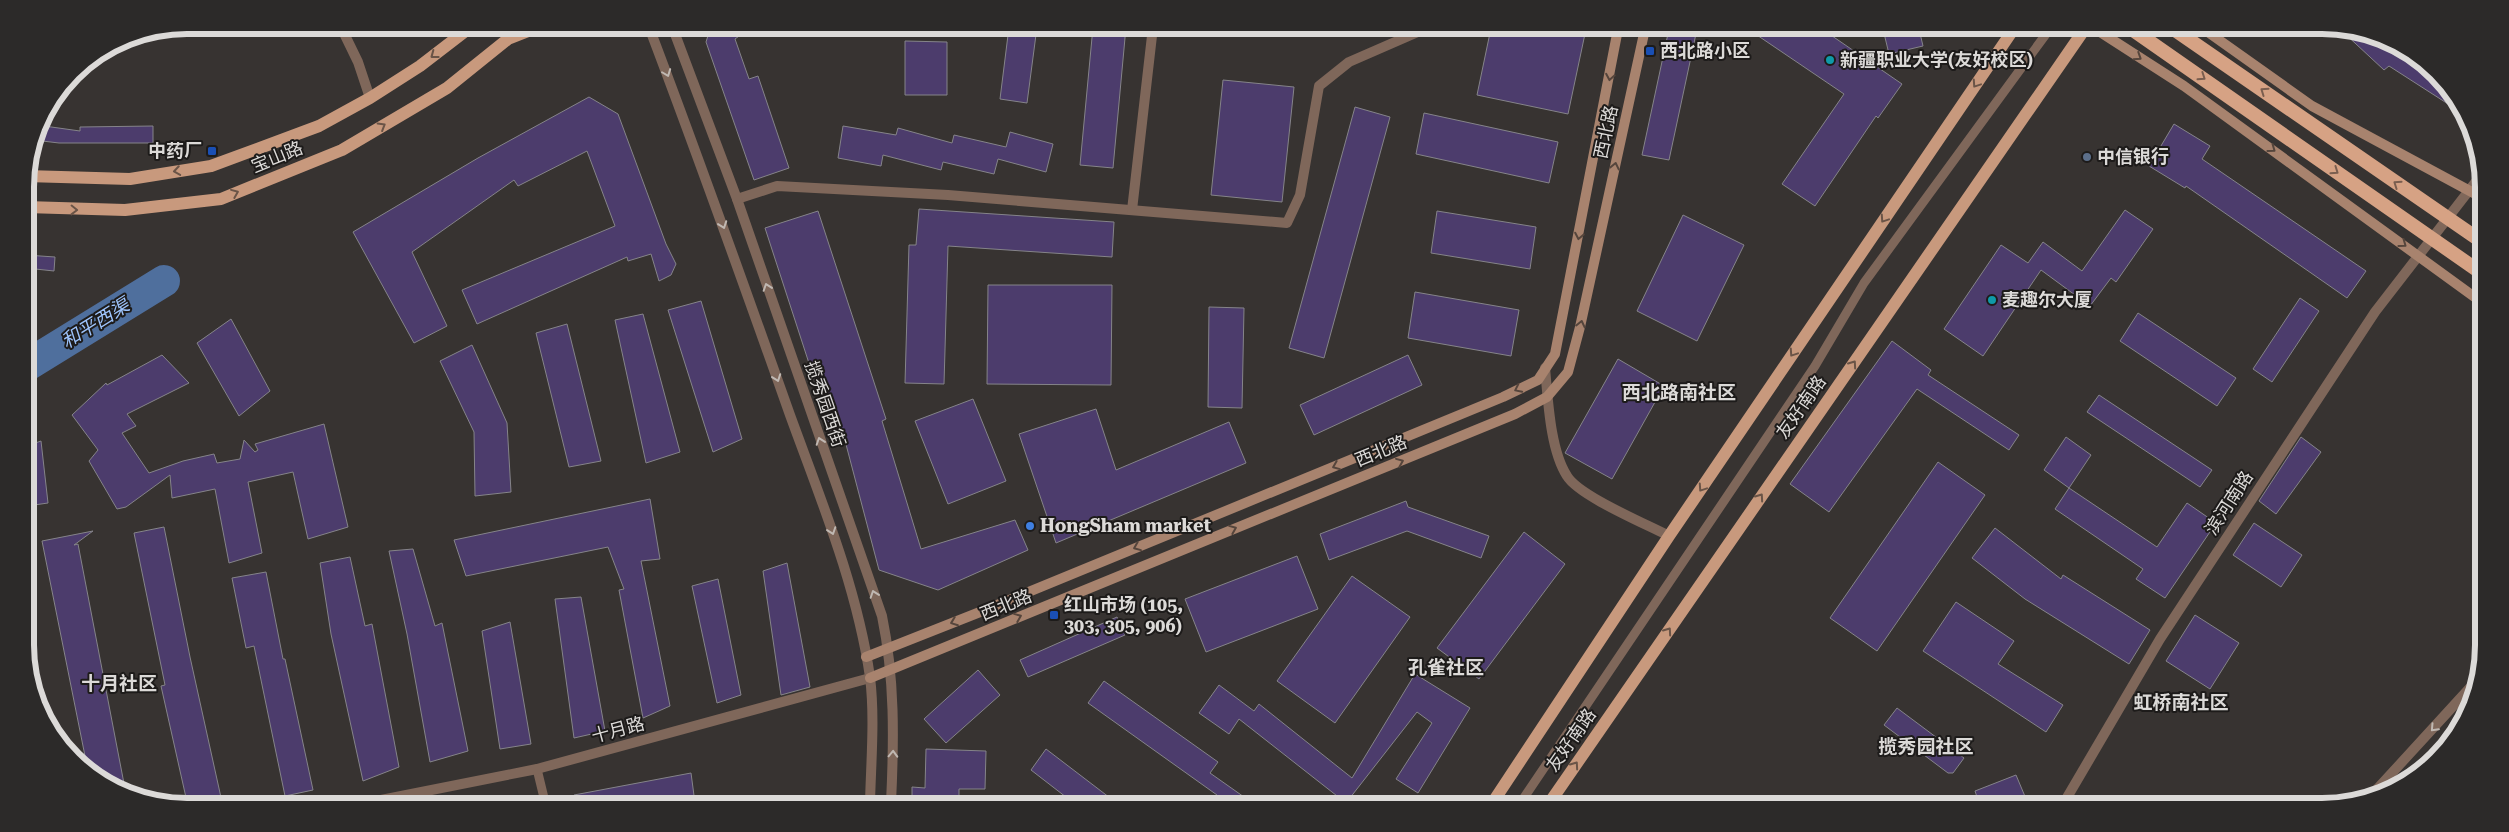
<svg xmlns="http://www.w3.org/2000/svg" width="2509" height="832" font-family="'Roboto Serif','Noto Sans SC',serif">
  <rect width="100%" height="100%" fill="#373331"/>
  <g fill="none" stroke-linecap="round" stroke-linejoin="round">
    <path stroke="#4f6f9d" stroke-width="32" d="M 26,366 L 164,281"/>
  </g>
  <g fill="#4c3c6c" stroke="#858489">
    <path d="M 711,26 L 753,26 L 735,39 L 749,79 L 758,76 L 789,168 L 754,180 L 706,42 Z"/>
    <path d="M 1009,27 L 1037,27 L 1027,103 L 1000,99 Z"/>
    <path d="M 1093,27 L 1126,27 L 1113,168 L 1080,165 Z"/>
    <path d="M 1491,28 L 1586,29 L 1568,114 L 1477,95 Z"/>
    <path d="M 1669,29 L 1697,29 L 1669,160 L 1642,155 Z"/>
    <path d="M 1748,29 L 1822,29 L 1902,84 L 1878,118 L 1876,116 L 1815,206 L 1782,184 L 1844,94 Z"/>
    <path d="M 1883,29 L 1919,29 L 1923,46 L 1889,54 Z"/>
    <path d="M 2342,31 L 2364,31 L 2412,52 L 2444,80 L 2459,111 L 2389,66 L 2384,70 Z"/>
    <path d="M 905,41 L 947,42 L 947,95 L 905,95 Z"/>
    <path d="M 1223,80 L 1294,87 L 1282,202 L 1211,195 Z"/>
    <path d="M 589,97 L 618,114 L 666,244 L 676,264 L 671,275 L 659,281 L 651,254 L 628,261 L 627,257 L 477,324 L 462,290 L 615,226 L 587,151 L 518,186 L 514,180 L 412,252 L 447,326 L 414,343 L 353,232 L 478,158 Z"/>
    <path d="M 1355,107 L 1390,117 L 1324,358 L 1289,348 Z"/>
    <path d="M 1424,113 L 1558,142 L 1549,183 L 1416,154 Z"/>
    <path d="M 2174,124 L 2210,146 L 2202,159 L 2366,271 L 2347,298 L 2186,186 L 2185,188 L 2149,166 Z"/>
    <path d="M 37,125 L 80,131 L 80,127 L 153,126 L 153,143 L 59,143 L 34,140 Z"/>
    <path d="M 843,126 L 896,135 L 898,128 L 952,143 L 954,135 L 1006,147 L 1010,132 L 1053,144 L 1046,172 L 998,159 L 994,174 L 943,162 L 941,170 L 883,155 L 881,166 L 838,158 Z"/>
    <path d="M 919,209 L 1114,222 L 1112,257 L 948,246 L 944,384 L 905,383 L 909,245 L 916,245 Z"/>
    <path d="M 2125,210 L 2153,229 L 2116,282 L 2111,278 L 2090,306 L 2041,270 L 1983,356 L 1944,329 L 2001,245 L 2028,263 L 2043,242 L 2082,271 Z"/>
    <path d="M 818,211 L 886,419 L 882,421 L 921,549 L 1015,520 L 1028,550 L 938,590 L 879,570 L 843,433 L 833,437 L 765,228 Z"/>
    <path d="M 1437,211 L 1536,227 L 1530,269 L 1431,253 Z"/>
    <path d="M 1683,215 L 1744,245 L 1697,341 L 1637,311 Z"/>
    <path d="M 26,255 L 55,257 L 54,271 L 26,268 Z"/>
    <path d="M 988,285 L 1112,285 L 1111,385 L 987,384 Z"/>
    <path d="M 1415,292 L 1519,310 L 1511,356 L 1408,338 Z"/>
    <path d="M 2300,298 L 2319,311 L 2272,382 L 2253,369 Z"/>
    <path d="M 701,301 L 742,439 L 713,452 L 668,310 Z"/>
    <path d="M 1209,307 L 1244,308 L 1242,408 L 1208,407 Z"/>
    <path d="M 2138,313 L 2236,378 L 2217,406 L 2120,341 Z"/>
    <path d="M 643,314 L 680,452 L 646,463 L 615,320 Z"/>
    <path d="M 231,319 L 270,391 L 239,416 L 197,343 Z"/>
    <path d="M 567,324 L 601,461 L 569,467 L 536,333 Z"/>
    <path d="M 1892,341 L 1931,370 L 1928,375 L 2019,435 L 2009,450 L 1917,389 L 1829,512 L 1790,484 Z"/>
    <path d="M 472,345 L 507,423 L 511,492 L 475,496 L 474,432 L 440,361 Z"/>
    <path d="M 162,355 L 189,383 L 127,414 L 136,426 L 122,433 L 149,473 L 183,461 L 214,454 L 217,463 L 240,459 L 244,440 L 255,452 L 258,450 L 255,444 L 324,424 L 348,527 L 308,539 L 293,472 L 248,482 L 262,553 L 229,563 L 215,489 L 172,498 L 170,475 L 126,507 L 117,509 L 89,461 L 98,450 L 72,415 L 106,383 L 107,385 Z"/>
    <path d="M 1408,355 L 1422,385 L 1314,435 L 1300,405 Z"/>
    <path d="M 1618,359 L 1664,386 L 1612,479 L 1565,453 Z"/>
    <path d="M 2099,395 L 2212,470 L 2200,487 L 2087,412 Z"/>
    <path d="M 973,399 L 1006,481 L 948,504 L 915,421 Z"/>
    <path d="M 1096,409 L 1116,470 L 1229,422 L 1246,463 L 1056,543 L 1019,434 Z"/>
    <path d="M 2066,437 L 2091,455 L 2069,488 L 2044,470 Z"/>
    <path d="M 2301,437 L 2321,452 L 2276,514 L 2259,501 Z"/>
    <path d="M 41,441 L 48,503 L 27,506 L 27,446 Z"/>
    <path d="M 1938,462 L 1985,495 L 1877,651 L 1830,618 Z"/>
    <path d="M 2069,488 L 2157,547 L 2187,503 L 2216,523 L 2165,598 L 2136,579 L 2143,569 L 2055,509 Z"/>
    <path d="M 650,499 L 660,559 L 641,561 L 670,706 L 643,718 L 619,590 L 624,589 L 608,547 L 466,576 L 454,540 Z"/>
    <path d="M 1406,501 L 1408,507 L 1489,536 L 1481,558 L 1407,531 L 1329,560 L 1320,534 Z"/>
    <path d="M 2254,523 L 2302,555 L 2281,587 L 2233,555 Z"/>
    <path d="M 164,527 L 190,657 L 222,802 L 187,802 L 161,686 L 165,685 L 134,533 Z"/>
    <path d="M 1995,528 L 2061,579 L 2063,575 L 2150,630 L 2129,664 L 2025,599 L 1972,558 Z"/>
    <path d="M 93,531 L 74,545 L 78,544 L 126,794 L 106,785 L 88,771 L 42,541 Z"/>
    <path d="M 1524,532 L 1565,564 L 1479,679 L 1437,648 Z"/>
    <path d="M 413,549 L 435,626 L 442,623 L 468,751 L 430,762 L 407,634 L 389,551 Z"/>
    <path d="M 1297,556 L 1318,609 L 1206,652 L 1185,599 Z"/>
    <path d="M 350,557 L 365,626 L 372,624 L 399,767 L 363,781 L 331,634 L 320,563 Z"/>
    <path d="M 787,563 L 810,687 L 781,695 L 763,571 Z"/>
    <path d="M 266,572 L 283,659 L 285,659 L 313,790 L 285,796 L 254,646 L 246,648 L 232,578 Z"/>
    <path d="M 1352,576 L 1410,617 L 1335,723 L 1277,681 Z"/>
    <path d="M 718,579 L 741,695 L 717,703 L 692,586 Z"/>
    <path d="M 581,597 L 605,731 L 574,738 L 555,599 Z"/>
    <path d="M 1956,602 L 2014,641 L 1998,664 L 2063,705 L 2046,732 L 1923,651 Z"/>
    <path d="M 2195,615 L 2239,643 L 2210,689 L 2166,661 Z"/>
    <path d="M 1117,617 L 1125,635 L 1028,677 L 1020,660 Z"/>
    <path d="M 510,622 L 531,744 L 500,749 L 482,631 Z"/>
    <path d="M 978,670 L 1000,695 L 946,743 L 924,719 Z"/>
    <path d="M 1415,674 L 1470,708 L 1418,793 L 1396,779 L 1432,723 L 1417,712 L 1346,803 L 1239,719 L 1229,734 L 1199,713 L 1219,685 L 1254,711 L 1259,704 L 1352,778 Z"/>
    <path d="M 1104,681 L 1218,762 L 1210,773 L 1254,804 L 1211,804 L 1217,795 L 1088,703 Z"/>
    <path d="M 1897,708 L 1964,758 L 1953,773 L 1948,773 L 1884,725 Z"/>
    <path d="M 926,749 L 986,751 L 985,789 L 959,789 L 959,803 L 912,803 L 912,787 L 925,788 Z"/>
    <path d="M 1046,749 L 1118,804 L 1075,804 L 1031,770 Z"/>
    <path d="M 691,773 L 695,803 L 574,802 L 574,795 Z"/>
    <path d="M 2016,775 L 2029,806 L 1980,806 L 1975,791 Z"/>
  </g>
  <g fill="none" stroke-linecap="round" stroke-linejoin="round">
    <g stroke="#7f675a" stroke-width="9">
      <path d="M 537,769 L 545,802"/>
      <path d="M 1519,805 L 1815,366 L 1864,283 L 2049,30"/>
    </g>
    <g stroke="#7f675a" stroke-width="10">
      <path d="M 340,25 L 358,62 L 370,98"/>
      <path d="M 737,199 L 777,186 L 948,195 L 1287,223 L 1300,195 L 1319,86 L 1349,62 L 1427,28"/>
      <path d="M 1132,210 L 1153,27"/>
      <path d="M 1545,368 C 1548,399 1550,450 1567,476 C 1579,496 1646,524 1669,536"/>
      <path d="M 371,802 L 537,769 L 870,678"/>
      <path d="M 2062,806 L 2160,639 L 2375,312 L 2481,175"/>
    </g>
    <g stroke="#7f675a" stroke-width="10">
      <path d="M 672,26 L 737,199 L 882,616 C 895,679 894,740 891,803"/>
      <path d="M 649,27 C 698,156 744,285 790,415 C 821,500 857,587 870,677 C 875,718 871,761 870,803"/>
      <path d="M 2369,798 L 2478,679"/>
    </g>
    <g stroke="#a8836e" stroke-width="10">
      <path d="M 2097,30 L 2184,86 L 2480,301"/>
      <path d="M 2205,30 L 2312,106 L 2481,197"/>
      <path d="M 866,657 L 980,612 L 1503,397 L 1538,380 L 1555,354 L 1618,29"/>
      <path d="M 870,678 L 1515,414 L 1547,397 L 1568,372 L 1580,327 L 1645,29"/>
    </g>
    <g stroke="#c8997d" stroke-width="12">
      <path d="M 643,26 L 651,26"/>
      <path d="M 26,176 L 130,179 L 211,166 L 319,126 L 370,98 L 420,66 L 472,26"/>
      <path d="M 26,207 L 125,210 L 221,199 L 342,150 L 447,88 L 508,39 L 541,26"/>
      <path d="M 1491,805 L 1669,536 L 2013,30"/>
      <path d="M 1548,805 L 2084,30"/>
    </g>
    <g stroke="#d6a284" stroke-width="14">
      <path d="M 2133,30 L 2480,272"/>
      <path d="M 2175,30 L 2481,241"/>
    </g>
  </g>
  <defs><path id="oneway-chevron" d="M-2-3.5L2.5 0L-2 3.5" fill="none" stroke-width="1.6" stroke-linecap="round" stroke-linejoin="round" transform="scale(1.25)"/></defs>
  <g stroke="#6a5447">
    <use href="#oneway-chevron" transform="translate(434 55) rotate(143)"/>
    <use href="#oneway-chevron" transform="translate(1976 84) rotate(124)"/>
    <use href="#oneway-chevron" transform="translate(382 126) rotate(-31)"/>
    <use href="#oneway-chevron" transform="translate(177 171) rotate(171)"/>
    <use href="#oneway-chevron" transform="translate(235 193) rotate(-22)"/>
    <use href="#oneway-chevron" transform="translate(74 210) rotate(1)"/>
    <use href="#oneway-chevron" transform="translate(1884 219) rotate(124)"/>
    <use href="#oneway-chevron" transform="translate(1793 353) rotate(124)"/>
    <use href="#oneway-chevron" transform="translate(1853 364) rotate(-55)"/>
    <use href="#oneway-chevron" transform="translate(1702 488) rotate(124)"/>
    <use href="#oneway-chevron" transform="translate(1760 497) rotate(-55)"/>
    <use href="#oneway-chevron" transform="translate(1668 631) rotate(-55)"/>
    <use href="#oneway-chevron" transform="translate(1575 765) rotate(-55)"/>
  </g>
  <g stroke="#55453c">
    <use href="#oneway-chevron" transform="translate(2138 57) rotate(33)"/>
    <use href="#oneway-chevron" transform="translate(1610 77) rotate(100)"/>
    <use href="#oneway-chevron" transform="translate(2272 149) rotate(36)"/>
    <use href="#oneway-chevron" transform="translate(1615 166) rotate(-78)"/>
    <use href="#oneway-chevron" transform="translate(1579 236) rotate(101)"/>
    <use href="#oneway-chevron" transform="translate(2403 244) rotate(36)"/>
    <use href="#oneway-chevron" transform="translate(1581 324) rotate(-77)"/>
    <use href="#oneway-chevron" transform="translate(1518 389) rotate(154)"/>
    <use href="#oneway-chevron" transform="translate(1400 462) rotate(-22)"/>
    <use href="#oneway-chevron" transform="translate(1336 466) rotate(158)"/>
    <use href="#oneway-chevron" transform="translate(1233 529) rotate(-22)"/>
    <use href="#oneway-chevron" transform="translate(1137 547) rotate(158)"/>
    <use href="#oneway-chevron" transform="translate(1018 617) rotate(-22)"/>
    <use href="#oneway-chevron" transform="translate(954 622) rotate(159)"/>
  </g>
  <g stroke="#c0b8b2">
    <use href="#oneway-chevron" transform="translate(667 73) rotate(69)"/>
    <use href="#oneway-chevron" transform="translate(723 225) rotate(70)"/>
    <use href="#oneway-chevron" transform="translate(767 287) rotate(-109)"/>
    <use href="#oneway-chevron" transform="translate(777 378) rotate(70)"/>
    <use href="#oneway-chevron" transform="translate(820 441) rotate(-109)"/>
    <use href="#oneway-chevron" transform="translate(832 531) rotate(71)"/>
    <use href="#oneway-chevron" transform="translate(874 594) rotate(-109)"/>
    <use href="#oneway-chevron" transform="translate(2434 728) rotate(133)"/>
    <use href="#oneway-chevron" transform="translate(893 754) rotate(-88)"/>
  </g>
  <g stroke="#7a5e4f">
    <use href="#oneway-chevron" transform="translate(2202 77) rotate(34)"/>
    <use href="#oneway-chevron" transform="translate(2264 91) rotate(-145)"/>
    <use href="#oneway-chevron" transform="translate(2335 171) rotate(35)"/>
    <use href="#oneway-chevron" transform="translate(2397 184) rotate(-145)"/>
  </g>
  <g fill="#1a4fb4" stroke="#1d1b1a" stroke-width="2">
    <rect x="1645" y="46" width="10" height="10" rx="2.5"/>
    <rect x="207" y="146" width="10" height="10" rx="2.5"/>
    <rect x="1049" y="610" width="10" height="10" rx="2.5"/>
  </g>
  <g fill="#0f9aa8" stroke="#1d1b1a" stroke-width="2">
    <circle cx="1830" cy="60" r="5"/>
    <circle cx="1992" cy="300" r="5"/>
  </g>
  <circle fill="#5c6f8a" stroke="#1d1b1a" stroke-width="2" cx="2087" cy="157" r="5"/>
  <circle fill="#3f7fe0" stroke="#1d1b1a" stroke-width="2" cx="1030" cy="526" r="5"/>
  <g text-anchor="middle" stroke-width="4" stroke-linejoin="round" paint-order="stroke">
    <g font-size="18" font-weight="bold" fill="#dcdad8" stroke="#1d1b1a" text-anchor="start">
      <text x="1660" y="57">西北路小区</text>
      <text x="1840" y="66">新疆职业大学(友好校区)</text>
      <text x="202" y="157" text-anchor="end">中药厂</text>
      <text x="2097" y="163">中信银行</text>
      <text x="2002" y="306">麦趣尔大厦</text>
      <text x="1040" y="532">HongSham market</text>
      <text x="1064" y="611">红山市场 (105,<tspan x="1064" dy="21">303, 305, 906)</tspan></text>
    </g>
    <g font-size="18" fill="#dcdad8" stroke="#1d1b1a">
      <text transform="translate(1606 132) rotate(-78)" y="6">西北路</text>
      <text transform="translate(277 157) rotate(-22)" y="6">宝山路</text>
      <text transform="translate(825 404) rotate(71)" y="6">揽秀园西街</text>
      <text transform="translate(1801 407) rotate(-55)" y="6">友好南路</text>
      <text transform="translate(1381 451) rotate(-22)" y="6">西北路</text>
      <text transform="translate(2229 503) rotate(-57)" y="6">滨河南路</text>
      <text transform="translate(1006 605) rotate(-22)" y="6">西北路</text>
      <text transform="translate(618 730) rotate(-15)" y="6">十月路</text>
      <text transform="translate(1571 740) rotate(-55)" y="6">友好南路</text>
    </g>
    <g font-size="19" font-style="italic" fill="#9ec4fc" stroke="#1d1b1a">
      <text transform="translate(95 323) rotate(-32)" y="7">和平西渠</text>
    </g>
    <g font-size="19" font-weight="bold" fill="#dcdad8" stroke="#1d1b1a">
      <text x="1679" y="399">西北路南社区</text>
      <text x="1446" y="674">孔雀社区</text>
      <text x="119" y="690">十月社区</text>
      <text x="2181" y="709">虹桥南社区</text>
      <text x="1926" y="753">揽秀园社区</text>
    </g>
  </g>
  <path d="M0 0H2509V832H0ZM187 34H2322A153 153 0 0 1 2475 187V645A153 153 0 0 1 2322 798H187A153 153 0 0 1 34 645V187A153 153 0 0 1 187 34Z" fill="#2c2a29" fill-rule="evenodd"/>
  <path fill="none" stroke="#dcdad8" stroke-width="6" d="M187 34H2322A153 153 0 0 1 2475 187V645A153 153 0 0 1 2322 798H187A153 153 0 0 1 34 645V187A153 153 0 0 1 187 34Z"/>
</svg>
